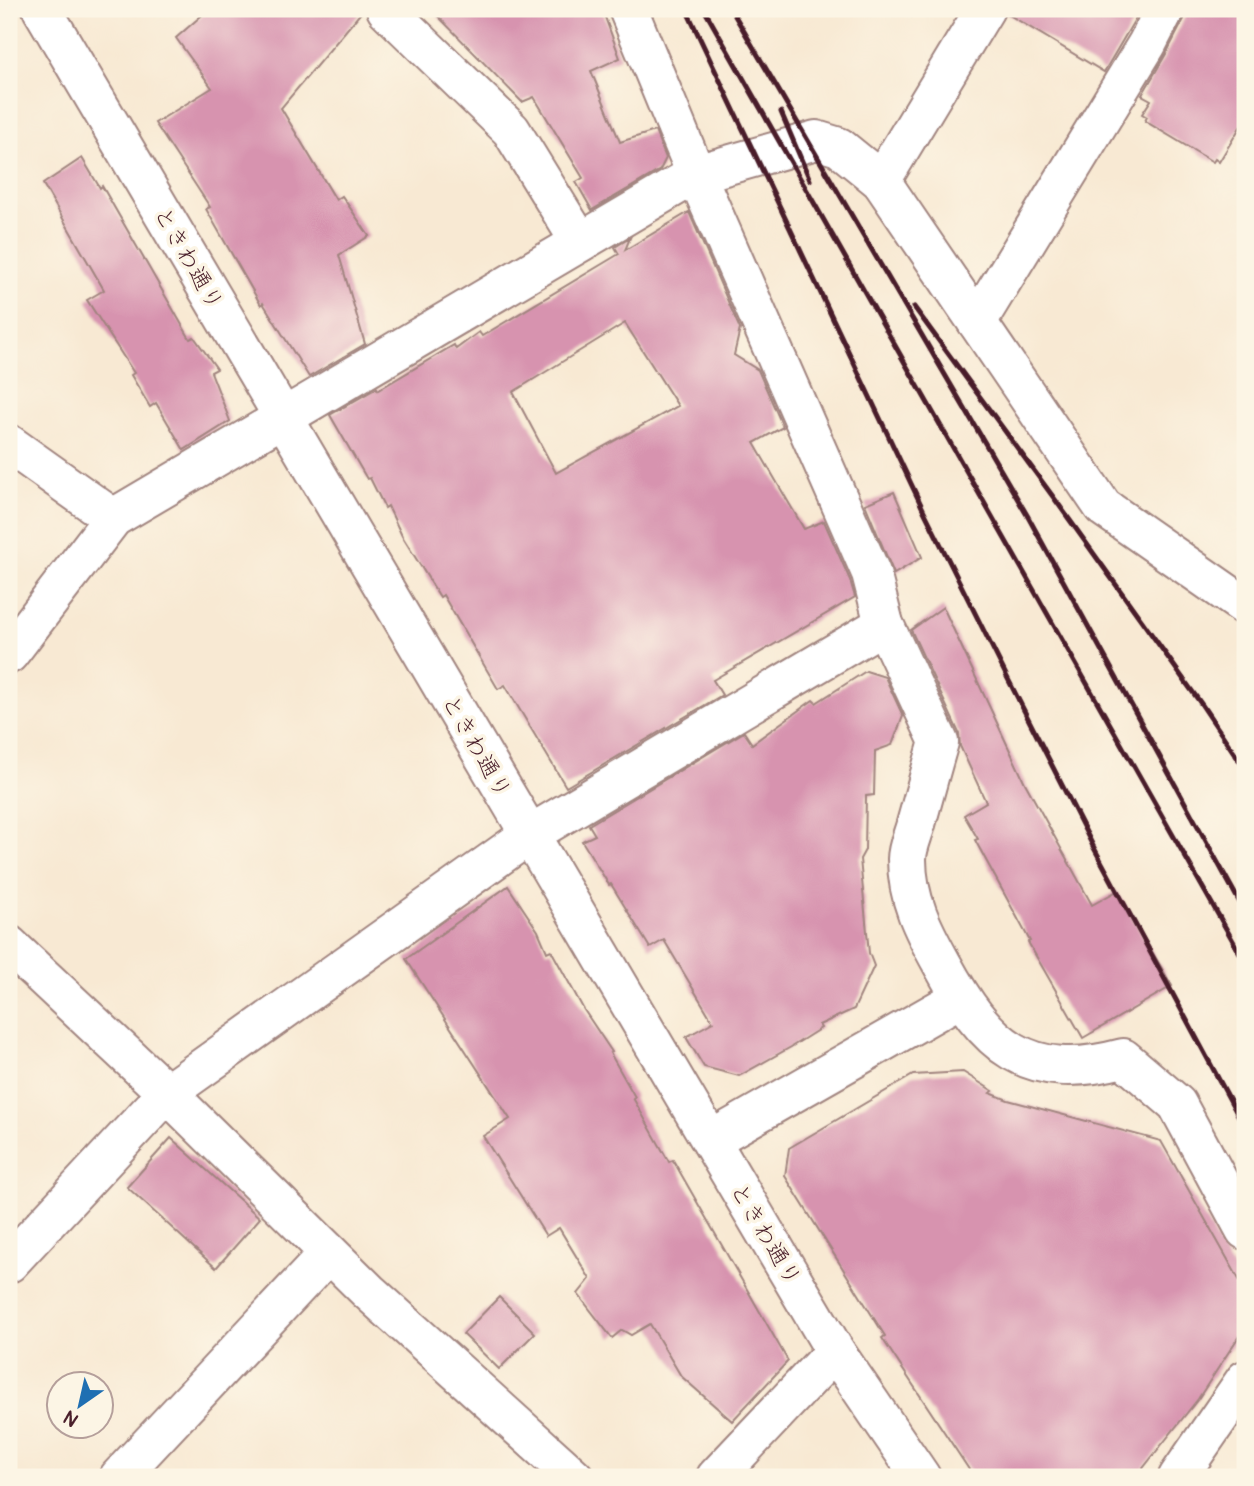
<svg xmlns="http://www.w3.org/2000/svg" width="1254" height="1486" font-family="Pangolin,'Klee One',sans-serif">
  <rect width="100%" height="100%" fill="#fcf5e5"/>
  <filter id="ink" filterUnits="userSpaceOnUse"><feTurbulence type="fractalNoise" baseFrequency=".0143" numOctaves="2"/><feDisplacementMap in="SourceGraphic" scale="14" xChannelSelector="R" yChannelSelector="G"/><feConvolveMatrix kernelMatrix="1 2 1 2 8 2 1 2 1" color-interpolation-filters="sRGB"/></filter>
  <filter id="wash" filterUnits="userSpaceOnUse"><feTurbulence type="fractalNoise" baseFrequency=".00686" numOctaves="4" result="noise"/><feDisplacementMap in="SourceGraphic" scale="28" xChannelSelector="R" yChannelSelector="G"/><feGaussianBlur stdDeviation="1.57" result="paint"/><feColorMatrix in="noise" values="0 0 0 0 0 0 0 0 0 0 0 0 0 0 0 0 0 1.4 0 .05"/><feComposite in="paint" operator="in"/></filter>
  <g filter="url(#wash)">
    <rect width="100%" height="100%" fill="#f8e9d3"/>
    <g id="blocks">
      <g fill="#d793af" fill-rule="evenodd">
        <path d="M 209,9 L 364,9 L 281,108 L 336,200 L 342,196 L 369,236 L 339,255 L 365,344 L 309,377 L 263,303 L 261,305 L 206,209 L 210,207 L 155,123 L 212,88 L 176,38 Z"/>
        <path d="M 431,9 L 602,9 L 620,58 L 591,71 L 620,142 L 655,131 L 666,158 L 660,170 L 592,210 L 576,182 L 583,178 L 534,97 L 522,102 Z"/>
        <path d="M 1007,9 L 1141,9 L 1104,72 L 1006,13 Z"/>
        <path d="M 1187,9 L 1245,9 L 1245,119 L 1219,162 L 1215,159 L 1213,162 L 1145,121 L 1147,117 L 1142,114 L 1151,100 L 1142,95 L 1166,54 L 1184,19 Z"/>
        <path d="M 82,158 L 100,188 L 102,186 L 190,339 L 194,337 L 217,369 L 211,372 L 230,421 L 184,450 L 156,403 L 150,407 L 131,375 L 134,373 L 87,300 L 104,290 L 43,184 Z"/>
        <path d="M 689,212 L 740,329 L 734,355 L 758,370 L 783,427 L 754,443 L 804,529 L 824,521 L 850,580 L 855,597 L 713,680 L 722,695 L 566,787 L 505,685 L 498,689 L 443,595 L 440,597 L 402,536 L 388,506 L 385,508 L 370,478 L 367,479 L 330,415 L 377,388 L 378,390 L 454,345 L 456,349 L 479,332 L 482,336 L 619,254 L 615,247 L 630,238 L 625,250 ZM 625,323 L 678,406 L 556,473 L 513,392 Z"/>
        <path d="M 894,492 L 922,557 L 894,574 L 865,504 Z"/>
        <path d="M 943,607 L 1025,783 L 1092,905 L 1117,891 L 1172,986 L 1083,1038 L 1028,942 L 1030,941 L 975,840 L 978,839 L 964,815 L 986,802 L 960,746 L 959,733 L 911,630 Z"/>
        <path d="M 866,671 L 885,677 L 903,716 L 892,745 L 875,751 L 874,795 L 866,796 L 865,850 L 860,859 L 869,953 L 874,966 L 854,1009 L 819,1025 L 821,1028 L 791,1047 L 739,1076 L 704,1067 L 686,1037 L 713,1022 L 664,940 L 650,948 L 611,884 L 609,885 L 582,841 L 595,835 L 589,825 L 744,732 L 752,744 L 813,700 L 816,703 Z"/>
        <path d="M 508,886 L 538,931 L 547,952 L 551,950 L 584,1010 L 612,1052 L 610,1053 L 635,1097 L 633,1098 L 669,1162 L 673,1160 L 788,1361 L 732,1421 L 681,1376 L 650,1324 L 631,1335 L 622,1330 L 612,1338 L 578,1294 L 590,1279 L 559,1228 L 546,1236 L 483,1136 L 510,1119 L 406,959 Z"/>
        <path d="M 963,1072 L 993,1091 L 990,1093 L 1008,1100 L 1161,1141 L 1245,1290 L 1245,1327 L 1198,1399 L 1136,1477 L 974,1477 L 882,1338 L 885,1336 L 785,1176 L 789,1148 L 913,1075 Z"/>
        <path d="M 171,1138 L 260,1218 L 216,1268 L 127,1187 Z"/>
        <path d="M 499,1297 L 535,1333 L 499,1369 L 463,1334 Z"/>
      </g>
    </g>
  </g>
  <g filter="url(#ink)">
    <use href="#blocks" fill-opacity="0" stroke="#a1847f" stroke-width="2"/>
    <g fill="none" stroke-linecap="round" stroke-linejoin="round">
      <g stroke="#a1847f" stroke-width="42">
        <g id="street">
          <path d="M 386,9 L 511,130 L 580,242"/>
          <path d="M 628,9 L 696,174 L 871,573 L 884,624 L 939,742 C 931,769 924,796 916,824 C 913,835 907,848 907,859 C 907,899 923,930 942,964 C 986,1045 1026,1084 1123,1058 L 1177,1104 L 1245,1230"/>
          <path d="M 881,181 L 985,9"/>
          <path d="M 977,322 L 1147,44 L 1165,9"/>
          <path d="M 9,444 L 113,518"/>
          <path d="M 9,654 L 113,518 L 696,174 L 816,140 L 839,147 L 881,181 L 1103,507 L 1245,606"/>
          <path d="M 9,945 L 167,1093 L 368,1291 L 574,1477"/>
          <path d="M 9,1263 L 167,1093 L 529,835 L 884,624"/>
          <path d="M 119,1477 L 329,1253"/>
          <path d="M 716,1477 L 835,1351"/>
          <path d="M 1178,1477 L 1245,1380"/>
        </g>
      </g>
      <g stroke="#a1847f" stroke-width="42">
        <g id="secondary">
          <path d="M 42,9 L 835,1351 L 921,1477"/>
          <path d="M 711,1140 L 960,998"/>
        </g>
      </g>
      <use href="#street" stroke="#fff" stroke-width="38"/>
      <use href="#secondary" stroke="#fff" stroke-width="38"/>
      <g stroke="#4a1f2b" stroke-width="5">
        <path d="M 686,9 L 924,511 L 1007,677 L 1093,846 L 1245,1128"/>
        <path d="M 704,9 L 1245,962"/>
        <path d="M 731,9 L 1027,515 L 1245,912"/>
        <path d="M 781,112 L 810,180"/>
        <path d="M 914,307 L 1054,498 L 1202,705 L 1245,769"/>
      </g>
    </g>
  </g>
  <g text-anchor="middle" stroke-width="7" stroke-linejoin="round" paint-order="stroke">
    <g font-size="23" fill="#4a1f2b" stroke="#fcf5e5">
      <text transform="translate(189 258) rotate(60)" y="8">ときわ通り</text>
      <text transform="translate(477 746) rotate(60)" y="8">ときわ通り</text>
      <text transform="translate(766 1234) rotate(59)" y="8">ときわ通り</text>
    </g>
  </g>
  <rect width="1254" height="1486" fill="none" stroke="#fcf5e5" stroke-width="35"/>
  <g transform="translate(80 1405) rotate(214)"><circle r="33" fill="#fcf5e5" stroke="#b59f9b" stroke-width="2"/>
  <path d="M0-5L12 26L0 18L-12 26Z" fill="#1f6fb2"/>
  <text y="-10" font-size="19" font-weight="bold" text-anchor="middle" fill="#4a1f2b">N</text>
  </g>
</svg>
